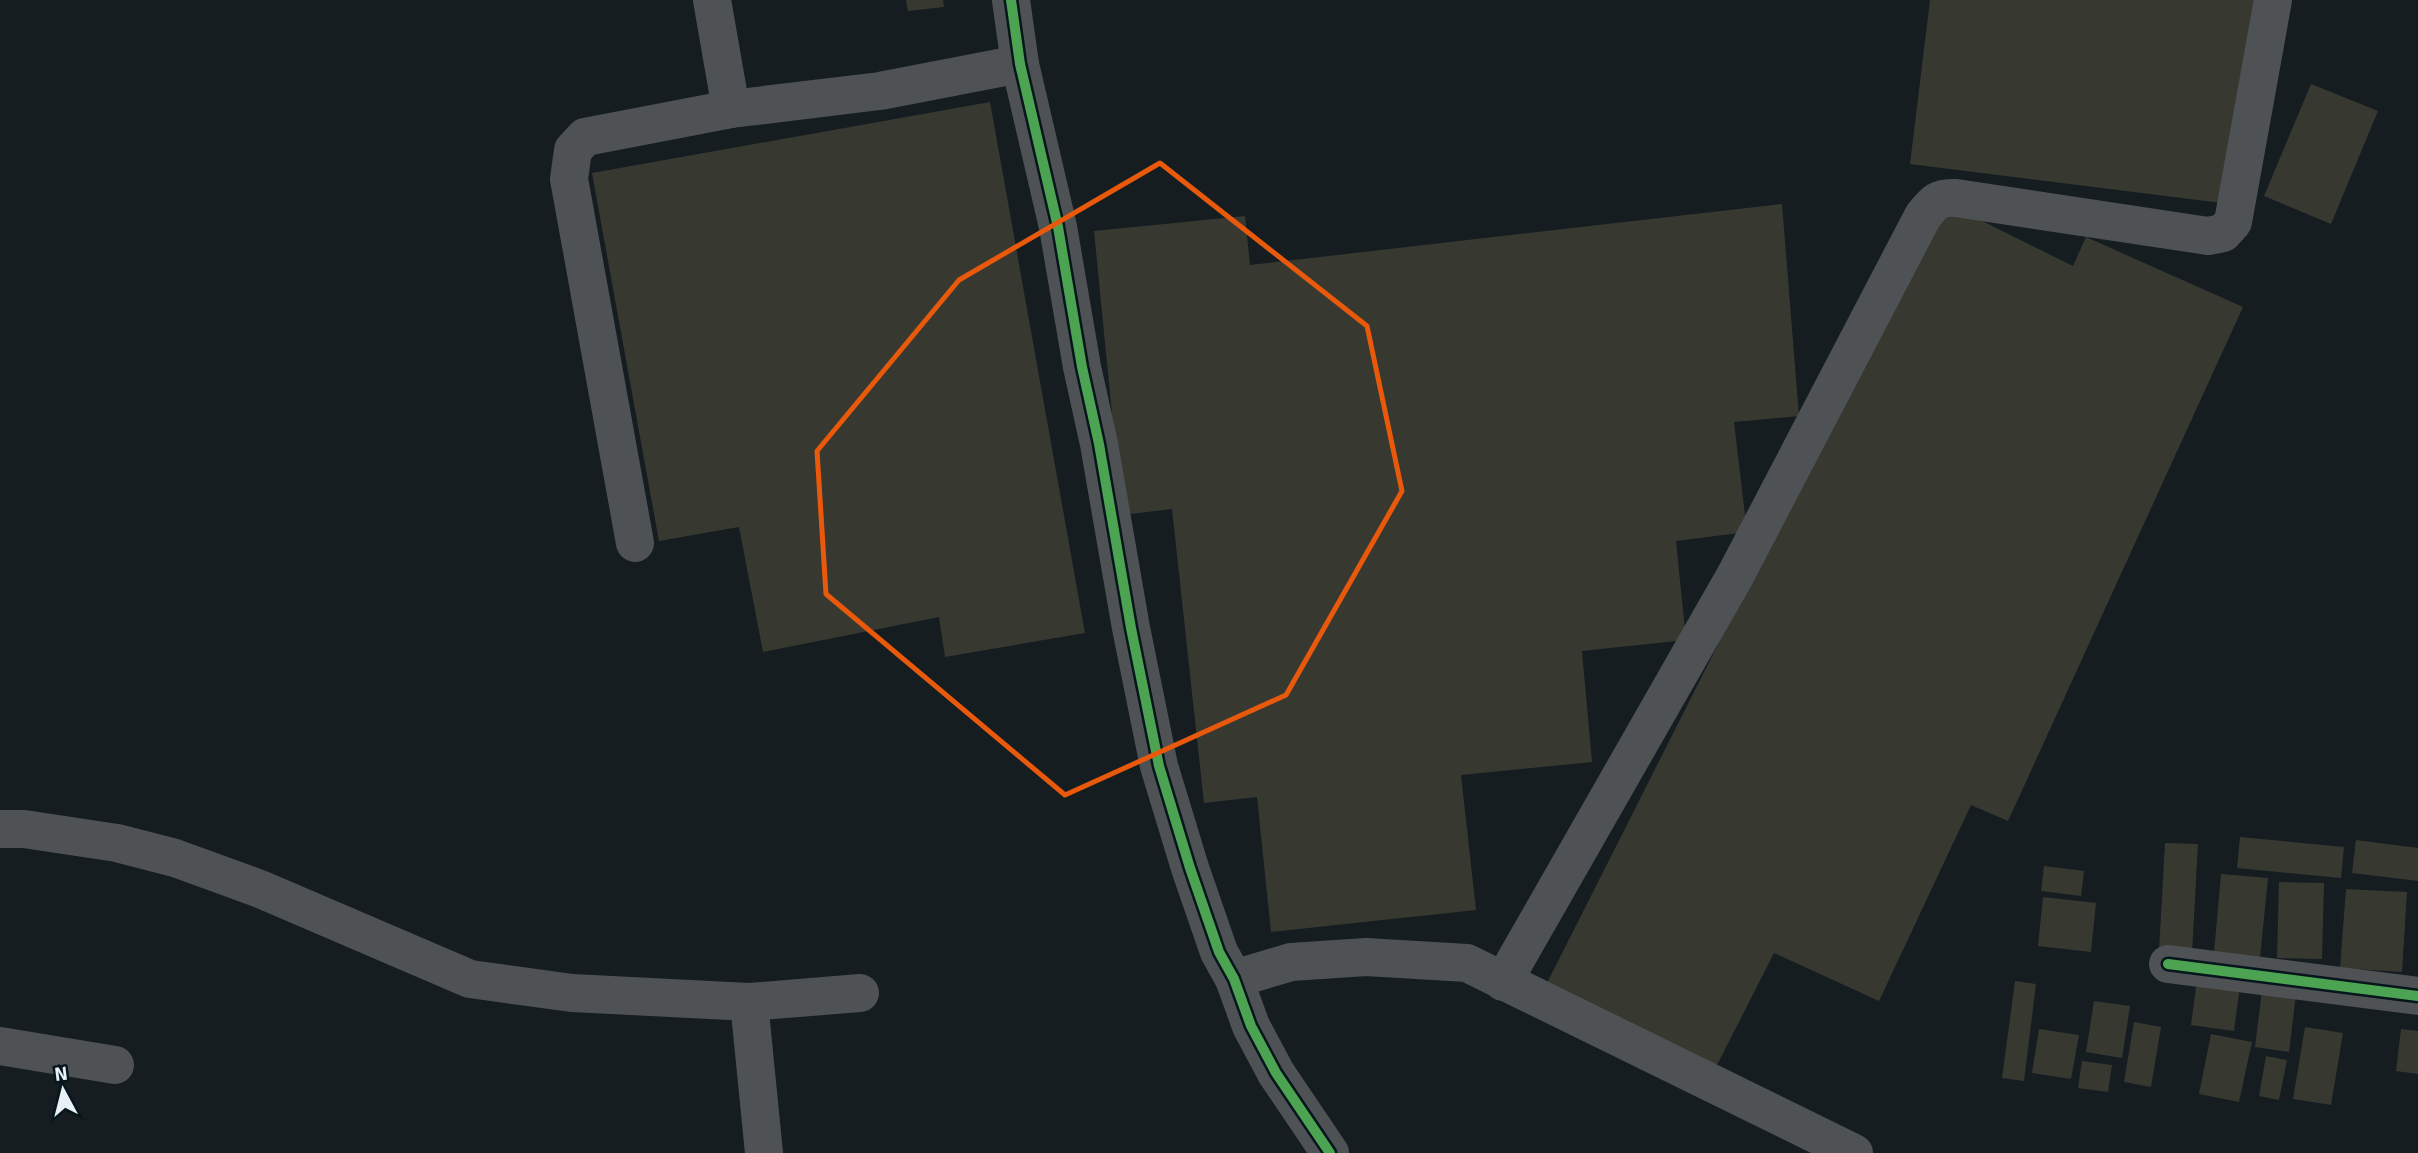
<svg xmlns="http://www.w3.org/2000/svg" width="2418" height="1153" font-family="Signika,sans-serif">
  <rect width="100%" height="100%" fill="#151d21"/>
  <g fill="#373931">
    <path d="M 906,0 L 943,0 L 944,7 L 908,11 Z"/>
    <path d="M 1930,0 L 2256,0 L 2230,204 L 1910,164 Z"/>
    <path d="M 2311,84 L 2378,111 L 2331,224 L 2264,196 Z"/>
    <path d="M 990,102 L 1085,633 L 945,657 L 939,617 L 763,652 L 739,527 L 659,541 L 592,173 Z"/>
    <path d="M 1942,201 L 2073,266 L 2086,237 L 2243,307 L 2008,821 L 1971,805 L 1879,1001 L 1774,953 L 1714,1071 L 1545,987 Z"/>
    <path d="M 1782,204 L 1799,416 L 1734,422 L 1747,532 L 1676,541 L 1686,640 L 1582,651 L 1592,762 L 1461,775 L 1476,910 L 1271,932 L 1257,797 L 1204,803 L 1172,509 L 1122,515 L 1094,231 L 1245,216 L 1250,265 Z"/>
    <path d="M 2240,837 L 2344,847 L 2341,878 L 2237,868 Z"/>
    <path d="M 2356,840 L 2418,848 L 2418,881 L 2352,873 Z"/>
    <path d="M 2165,843 L 2198,844 L 2192,953 L 2159,951 Z"/>
    <path d="M 2044,866 L 2084,871 L 2081,896 L 2041,891 Z"/>
    <path d="M 2221,874 L 2268,878 L 2259,968 L 2213,964 Z"/>
    <path d="M 2279,882 L 2324,883 L 2322,959 L 2277,958 Z"/>
    <path d="M 2346,889 L 2407,892 L 2402,972 L 2340,968 Z"/>
    <path d="M 2043,897 L 2096,903 L 2091,952 L 2038,946 Z"/>
    <path d="M 2198,972 L 2241,978 L 2234,1031 L 2191,1025 Z"/>
    <path d="M 2015,981 L 2036,984 L 2024,1081 L 2002,1078 Z"/>
    <path d="M 2263,982 L 2297,986 L 2289,1052 L 2255,1047 Z"/>
    <path d="M 2094,1001 L 2130,1006 L 2122,1058 L 2086,1052 Z"/>
    <path d="M 2134,1022 L 2161,1027 L 2151,1087 L 2124,1082 Z"/>
    <path d="M 2305,1027 L 2343,1033 L 2331,1105 L 2293,1099 Z"/>
    <path d="M 2039,1029 L 2079,1035 L 2071,1079 L 2032,1073 Z"/>
    <path d="M 2401,1029 L 2418,1031 L 2418,1074 L 2396,1071 Z"/>
    <path d="M 2211,1034 L 2252,1042 L 2239,1102 L 2199,1094 Z"/>
    <path d="M 2266,1056 L 2287,1060 L 2279,1100 L 2259,1096 Z"/>
    <path d="M 2082,1061 L 2112,1065 L 2108,1092 L 2078,1088 Z"/>
  </g>
  <g fill="none" stroke-linecap="round" stroke-linejoin="round">
    <g stroke="#4e5254" stroke-width="38">
      <path d="M 712,0 L 731,109 L 880,91 L 1020,64"/>
      <path d="M 1011,0 L 1020,64 L 1058,227 L 1082,367 L 1099,444 L 1131,628 L 1159,766 L 1190,868 L 1219,952 L 1234,979 L 1251,1026 L 1276,1073 L 1330,1153"/>
      <path d="M 635,543 L 569,179 L 573,150 L 585,137 L 731,109"/>
      <path d="M 0,829 L 24,829 L 117,843 L 175,858 L 260,889 L 470,979 L 572,993 L 749,1002"/>
      <path d="M 2168,964 L 2418,996"/>
      <path d="M 1234,979 L 1291,962 L 1366,957 L 1467,963 L 1854,1153"/>
      <path d="M 1503,982 L 1735,576 L 1923,216 C 1934,202 1938,197 1956,198 L 2208,236 L 2223,233 L 2233,222 L 2273,0"/>
      <path d="M 0,1046 L 115,1065"/>
      <path d="M 764,1153 L 749,1002 L 860,993"/>
    </g>
    <g stroke="#07161d" stroke-width="15">
      <g id="cycleway">
        <path d="M 1011,0 L 1020,64 L 1058,227 L 1082,367 L 1099,444 L 1131,628 L 1159,766 L 1190,868 L 1219,952 L 1234,979 L 1251,1026 L 1276,1073 L 1330,1153"/>
        <path d="M 2168,964 L 2418,996"/>
      </g>
    </g>
    <use href="#cycleway" stroke="#4ca352" stroke-width="10"/>
  </g>
  <path fill="none" stroke="#e8590c" stroke-width="5" stroke-linejoin="round" d="M 1160,163 L 1367,326 L 1402,491 L 1286,695 L 1065,795 L 826,594 L 817,451 L 959,280 Z"/>
  <g transform="translate(63 1090) rotate(353)" stroke="#07161d" stroke-width="5" paint-order="stroke">
  <path d="M0-5L12 26L0 18L-12 26Z" fill="#e7f1f6"/>
  <text y="-10" font-size="19" font-weight="bold" text-anchor="middle" fill="#e7f1f6">N</text>
  </g>
</svg>
